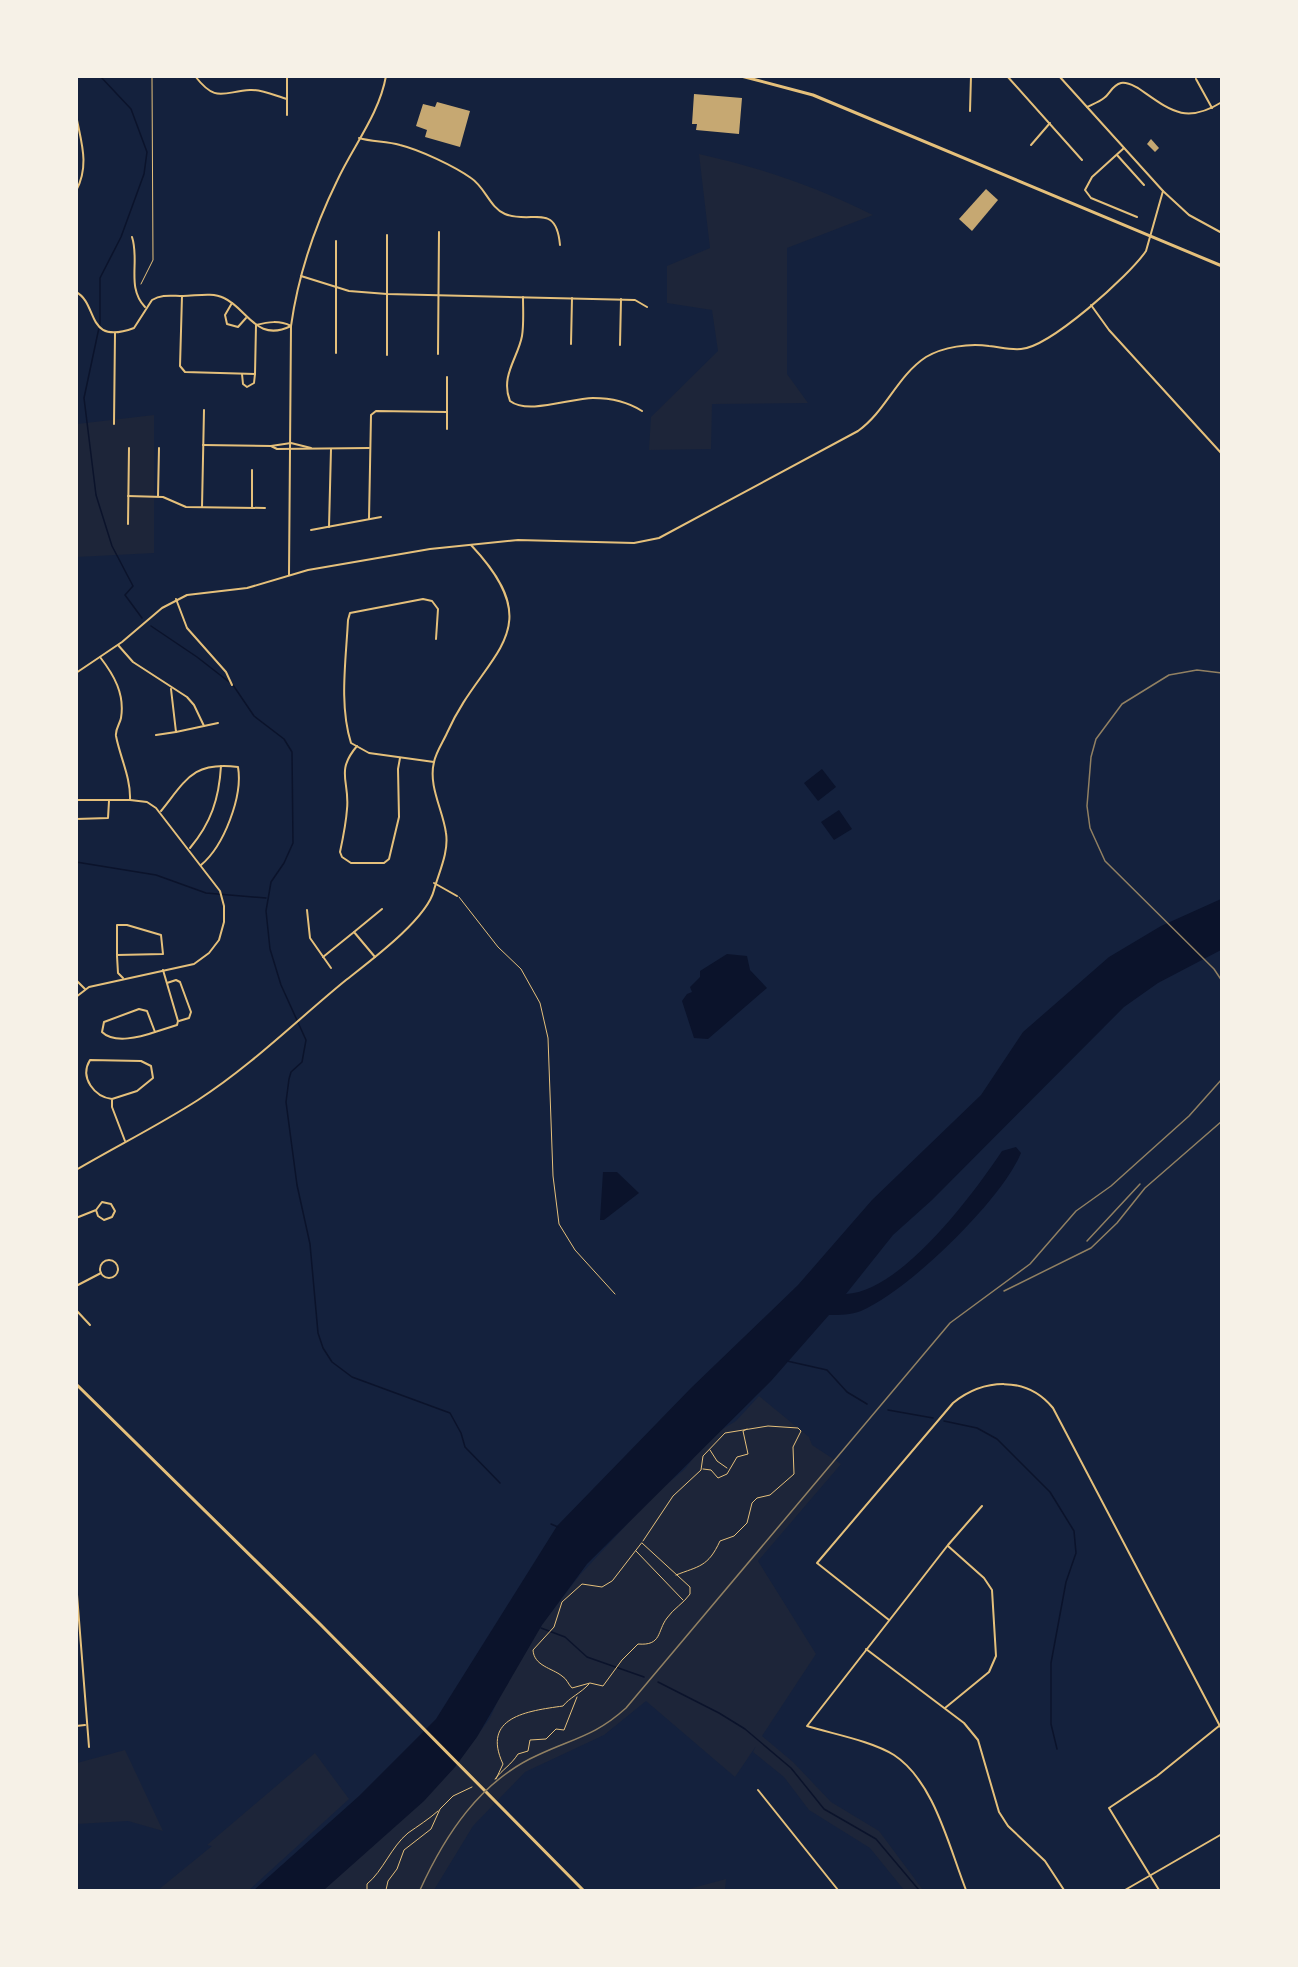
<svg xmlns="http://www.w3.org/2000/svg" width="1298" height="1967" font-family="'Playfair Display',serif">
  <rect width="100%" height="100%" fill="#14213d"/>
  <g fill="#1d2539">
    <path d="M 699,154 C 762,168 815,186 873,215 L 787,248 L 787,374 L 808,403 L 712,404 L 711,449 L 649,450 L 651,417 L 718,351 L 712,310 L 667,303 L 667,266 L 710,248 Z"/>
    <path d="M 154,415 L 154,553 L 77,557 L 77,424 Z"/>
    <path d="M 759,1396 L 809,1437 L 812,1445 L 841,1464 L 758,1561 L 816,1654 L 762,1736 L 793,1762 L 831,1802 L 879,1831 L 923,1890 L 904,1890 L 870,1848 L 809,1810 L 784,1777 L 753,1752 L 756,1746 L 735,1777 L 646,1701 L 604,1735 L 525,1772 L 473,1826 L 434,1890 L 316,1890 L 453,1769 L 490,1718 L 518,1655 L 580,1575 L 654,1495 L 685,1469 L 708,1438 L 736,1421 Z"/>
    <path d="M 125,1750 L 163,1831 L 128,1821 L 77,1824 L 77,1763 Z"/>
    <path d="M 315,1753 L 349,1799 L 249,1890 L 158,1890 L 212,1846 L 207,1845 Z"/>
    <path d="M 726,1879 L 725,1890 L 685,1890 Z"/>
  </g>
  <g fill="#0b132b">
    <path d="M 822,769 L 836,787 L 818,801 L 804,783 Z"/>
    <path d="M 839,810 L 852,829 L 834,840 L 821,822 Z"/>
    <path d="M 1221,899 L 1221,950 L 1158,983 L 1124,1007 L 932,1200 L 893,1235 L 846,1294 C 901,1292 974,1193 1002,1151 L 1016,1147 L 1021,1153 C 1002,1200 908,1291 861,1311 C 851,1315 840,1315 829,1315 L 771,1381 L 587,1564 L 542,1625 L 477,1737 L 455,1767 L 424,1801 L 324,1890 L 254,1890 L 359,1796 L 436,1719 L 557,1526 L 691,1388 L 798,1285 L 872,1200 L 981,1095 L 1023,1032 L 1109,957 L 1161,926 Z"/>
    <path d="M 727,954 L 747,956 L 750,970 L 767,988 L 708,1039 L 694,1038 L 682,1001 L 687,994 L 692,992 L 690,987 L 700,977 L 700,971 Z"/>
    <path d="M 603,1172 L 617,1172 L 639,1193 L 604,1220 L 600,1220 Z"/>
  </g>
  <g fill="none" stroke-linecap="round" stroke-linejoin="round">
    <g stroke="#0b132b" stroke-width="1.5">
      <path d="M 100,76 L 131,109 L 147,152 L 144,174 L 121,237 L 100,278 L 100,323 L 84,398 L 96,495 L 112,546 L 133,586 L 125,595 L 142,618"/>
      <path d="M 151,626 L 197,657 L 233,685 L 254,716 L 284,739 L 292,752 L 293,843 L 284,863 L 271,882 L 266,911 L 270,949 L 281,985 L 306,1040 L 302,1062 L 291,1072 L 289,1079 L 286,1102 L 297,1185 L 310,1244 L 318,1333 L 323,1348 L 332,1362 L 352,1377 L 450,1413 L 461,1433 L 465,1447 L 500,1483"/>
      <path d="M 76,862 L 156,875 L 206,893 L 266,898"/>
      <path d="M 787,1361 L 827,1370 L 847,1392 L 867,1404"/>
      <path d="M 888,1410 L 933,1418"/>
      <path d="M 944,1421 L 977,1428 L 997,1439 L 1050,1492 L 1074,1531 L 1076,1553 L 1066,1582 L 1051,1663 L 1051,1724 L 1057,1749"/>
      <path d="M 551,1524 L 558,1527"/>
      <path d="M 541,1628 L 565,1637 L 587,1657 L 644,1677"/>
      <path d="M 658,1682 L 719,1713 L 745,1729 L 791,1768 L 824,1809 L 876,1839 L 919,1890"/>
    </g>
  </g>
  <g fill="#c6a872">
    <path d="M 694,94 L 742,98 L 739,134 L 696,130 L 697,124 L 692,124 Z"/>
    <path d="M 437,102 L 470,111 L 460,147 L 425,137 L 427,130 L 416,126 L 423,104 L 435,107 Z"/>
    <path d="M 1151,139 L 1159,148 L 1155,152 L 1147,144 Z"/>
    <path d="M 986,189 L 998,200 L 972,231 L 959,219 Z"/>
  </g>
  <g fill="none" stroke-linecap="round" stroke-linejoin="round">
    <g stroke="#e5c07b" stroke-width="1">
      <path d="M 141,284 L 153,260 L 152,76"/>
      <path d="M 710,1450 L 717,1461 L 727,1468"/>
      <path d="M 703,1469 L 711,1470 L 718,1478 L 727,1474 L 737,1457 L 748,1454 L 743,1431 L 747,1429"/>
      <path d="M 643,1541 L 673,1496 L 701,1470 L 703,1456 L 725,1433 L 768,1426 L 798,1428 L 801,1431 L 793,1447 L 794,1474 L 770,1495 L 757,1498 L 752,1503 L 747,1523 L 734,1536 L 720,1541 C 708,1567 699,1566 676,1575"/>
      <path d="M 642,1543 L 690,1587 L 690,1594 C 684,1603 673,1609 667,1618 C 657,1631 662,1646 638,1644 L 622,1660 L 603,1686 L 590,1683 L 572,1688 C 568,1684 567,1679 562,1676 C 552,1668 534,1666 533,1650 L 554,1627 L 562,1602 L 582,1584 L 602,1587 L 612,1581 Z"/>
      <path d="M 636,1551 L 683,1600"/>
      <path d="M 495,1779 C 503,1769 511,1765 518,1754 L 528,1751 L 530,1740 L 546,1739 L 556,1729 L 564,1730 L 577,1697"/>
      <path d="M 496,1779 L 503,1764 C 481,1717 527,1711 563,1706 C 569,1698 581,1693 589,1684"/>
      <path d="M 367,1890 L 367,1884 C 383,1871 391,1847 408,1833 C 418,1826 429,1819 438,1811"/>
      <path d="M 386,1890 L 388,1881 L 397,1869 L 404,1850 L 431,1829 L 440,1809 L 453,1796 L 472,1787"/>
    </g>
    <path stroke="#e5c07b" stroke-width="1" d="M 459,897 L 498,947 L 521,969 L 540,1003 L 548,1038 L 553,1176 L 559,1224 L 575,1250 L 615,1294"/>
    <g stroke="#e5c07b" stroke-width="2">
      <path d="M 195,76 C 216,103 222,92 250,90 C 261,89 276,96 287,99"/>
      <path d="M 1007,76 L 1082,160"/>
      <path d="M 1196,79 L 1212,108"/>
      <path d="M 1087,107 C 1093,104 1099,102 1104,98 C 1110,94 1112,85 1121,83 C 1128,82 1132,85 1138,88 C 1170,110 1185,125 1222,102"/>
      <path d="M 970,111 L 971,76"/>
      <path d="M 76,115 C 81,142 90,165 76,191"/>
      <path d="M 287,115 L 287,76"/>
      <path d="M 359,138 C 372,142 386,141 400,145 C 420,150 454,166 471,178 C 485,187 490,208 505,214 C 532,225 556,201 560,245"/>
      <path d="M 1031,145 L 1050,123"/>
      <path d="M 1124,148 L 1092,177 L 1085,190 L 1091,198 L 1137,217"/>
      <path d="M 1117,155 L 1144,185"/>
      <path d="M 1163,191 L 1189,215 L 1222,233"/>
      <path d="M 132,237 C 140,261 126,287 145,307"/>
      <path d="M 336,241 L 336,353"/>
      <path d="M 301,276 L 349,291 L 387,294 L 635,300 L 647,307"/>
      <path d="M 76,292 C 99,304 85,346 134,328 L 152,300 C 162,294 171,296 183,296 C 196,296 212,292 224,298 C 248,309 256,343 291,326"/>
      <path d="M 182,296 L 180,366 L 185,372 L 255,374 L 256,325"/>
      <path d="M 523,297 C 523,310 524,324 522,336 C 518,358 500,376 510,401 C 528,415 571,398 593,398 C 609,398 628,402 642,411"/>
      <path d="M 232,303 L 225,315 L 227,324 L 238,327 L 246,318"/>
      <path d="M 1091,305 L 1109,330 L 1222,454"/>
      <path d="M 256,325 C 268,322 279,320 291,326"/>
      <path d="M 571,344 L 572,298"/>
      <path d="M 620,345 L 621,299"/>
      <path d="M 438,354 L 439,232"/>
      <path d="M 387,355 L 387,235"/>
      <path d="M 242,374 L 243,384 L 247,387 L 254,383 L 255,374"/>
      <path d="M 114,424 L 115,333"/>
      <path d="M 447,429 L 447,377"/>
      <path d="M 203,445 L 271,446 L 277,449 L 369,448"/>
      <path d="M 271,446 L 291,443 L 311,448"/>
      <path d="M 128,496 L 163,497 L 186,507 L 265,508"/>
      <path d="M 158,496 L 159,448"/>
      <path d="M 202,507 L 204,410"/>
      <path d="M 252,508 L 252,470"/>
      <path d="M 369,519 L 371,415 L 376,411 L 447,412"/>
      <path d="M 128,524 L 129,448"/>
      <path d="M 329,527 L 331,449"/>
      <path d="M 311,530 L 381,517"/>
      <path d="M 289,575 L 291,326 C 298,276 315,226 337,181 C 353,146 379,115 386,76"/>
      <path d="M 176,599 L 187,628 L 226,672 L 232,685"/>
      <path d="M 118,645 L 133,662 L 187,697 L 194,705 L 204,726 L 176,732 L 171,689"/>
      <path d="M 100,657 C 114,675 125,694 121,718 C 120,724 115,729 116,736 C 120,757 131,778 130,800"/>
      <path d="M 204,726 L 218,723"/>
      <path d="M 156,735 L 176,732"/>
      <path d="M 357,746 C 335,772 350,781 347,809 C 346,824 343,838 340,852 L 342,857 L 351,863 L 384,863 L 389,859 L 399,817 L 398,769 L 400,758"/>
      <path d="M 434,762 L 369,753 L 351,743 C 339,705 346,660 348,620 L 350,613 L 423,599 L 432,601 L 438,609 L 436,639"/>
      <path d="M 76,800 L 130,800 L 147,802 L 156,808 L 220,891 L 224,906 L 224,922 L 219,940 L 209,953 L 194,964 L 89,987 L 76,997"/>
      <path d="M 161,811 C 186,780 193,761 238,767 C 243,796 224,846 201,865"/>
      <path d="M 76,819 L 108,818 L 109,801"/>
      <path d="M 190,848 C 211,823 219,799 221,766"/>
      <path d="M 434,883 L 457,896"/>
      <path d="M 307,910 L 310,938 L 331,968"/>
      <path d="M 117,925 L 127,925 L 161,935 L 163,954 L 117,955 Z"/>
      <path d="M 117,956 L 118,973 L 123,978"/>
      <path d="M 323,957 L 354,932"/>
      <path d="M 375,957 L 354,932 L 382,909"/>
      <path d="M 76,980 L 85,989"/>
      <path d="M 167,983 L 176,980 L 180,982 L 191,1012 L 189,1018 L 179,1021"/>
      <path d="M 139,1009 L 147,1011 L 155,1032 C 141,1037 114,1044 102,1032 L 104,1022 Z"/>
      <path d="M 155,1032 L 177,1025 L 178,1021 L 163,970"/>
      <path d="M 112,1099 C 95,1097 79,1078 90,1060 L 141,1061 L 151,1066 L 153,1078 L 137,1091 L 112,1099 L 112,1107 L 125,1141"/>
      <path d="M 76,1218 L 96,1210 L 102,1202 L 111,1204 L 115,1211 L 112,1217 L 104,1220 L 98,1216 L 96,1210"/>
      <circle cx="109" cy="1269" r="9"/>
      <path d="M 76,1286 L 101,1273"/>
      <path d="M 76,1310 L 90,1325"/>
      <path d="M 76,1582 L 89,1747"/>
      <path d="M 889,1620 L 817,1563 L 953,1403 C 983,1379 1026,1375 1053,1408 L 1222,1730"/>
      <path d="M 866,1649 L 964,1723 L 978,1740 L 999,1812 L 1008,1826 L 1045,1861 L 1064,1890"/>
      <path d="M 945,1708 L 989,1672 L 996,1656 L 992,1590 L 984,1578 L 948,1546"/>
      <path d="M 76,1726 L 85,1725"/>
      <path d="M 758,1790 L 838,1890"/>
      <path d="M 966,1890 C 949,1847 934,1781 894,1755 C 872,1741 833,1734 807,1726 L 948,1545 L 982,1506"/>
      <path d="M 1125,1890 L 1222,1834"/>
      <path d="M 1159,1890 L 1109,1808 L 1157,1776 L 1219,1726"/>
    </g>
    <g stroke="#e5c07b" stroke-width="2">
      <path d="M 76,673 L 122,642 L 162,608 L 187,595 L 247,588 L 308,570 L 430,549 L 518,540 L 634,543 L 659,538 L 858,431 C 886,411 897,376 926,357 C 943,347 969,343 989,346 C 1000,347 1009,350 1021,349 C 1050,347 1129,276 1146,251 L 1163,191 L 1059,76"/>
      <path d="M 76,1170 C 117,1146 159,1125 198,1100 C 252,1065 297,1020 346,980 C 370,961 427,919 434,890 C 439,872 449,852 446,833 C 443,810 428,786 434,762 C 436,752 443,742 447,733 C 482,653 554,633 471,545"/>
    </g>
    <g stroke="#e5c07b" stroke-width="3">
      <path d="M 741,76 L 813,95 L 1222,266"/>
      <path d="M 76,1384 L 320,1624 L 583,1890"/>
    </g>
    <g stroke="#918062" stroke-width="1.5">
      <path d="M 1222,673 L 1197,670 L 1169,675 L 1122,704 L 1096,739 L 1091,757 L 1087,806 L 1090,828 L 1105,861 L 1214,969 L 1222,981"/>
      <path d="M 1087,1241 L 1140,1184"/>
      <path d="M 1004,1291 L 1091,1248 L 1117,1223 L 1145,1188 L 1222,1121"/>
      <path d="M 420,1890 C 445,1835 480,1781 538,1755 C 574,1738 595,1736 626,1708 L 950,1323 L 1030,1264 L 1076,1211 L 1111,1186 L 1189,1116 L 1222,1079"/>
    </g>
  </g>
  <rect width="1298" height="1967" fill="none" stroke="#f6f1e7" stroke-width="156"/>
</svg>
